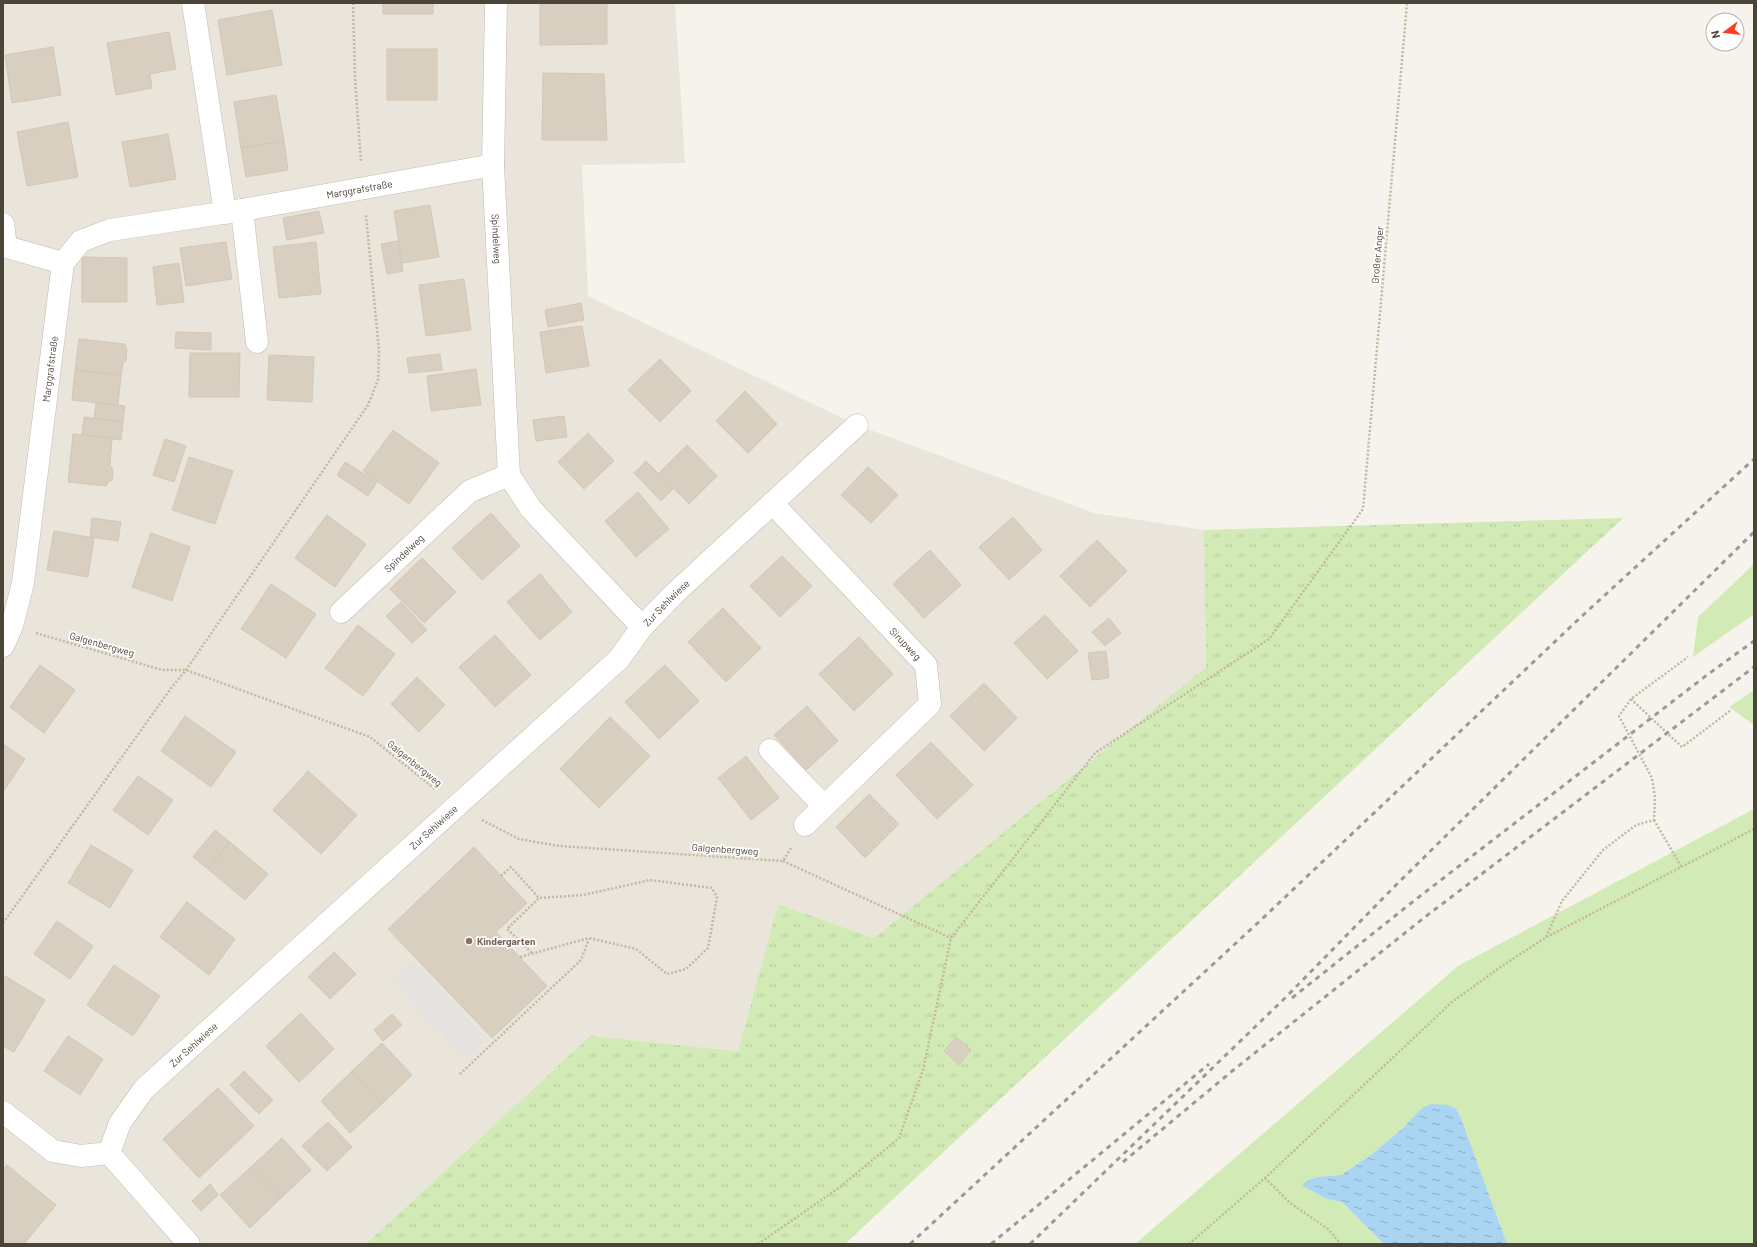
<svg xmlns="http://www.w3.org/2000/svg" width="1757" height="1247" font-family="Barlow,sans-serif">
  <defs>
    <pattern id="park-tufts" width="24" height="20" patternUnits="userSpaceOnUse"><rect width="24" height="20" fill="#d2eab5"/><path d="M3 7l-1-3M5 7V3M7 7l1-3M15 17l-1-3M17 17v-4M19 17l1-3" fill="none" stroke="#b6ca9c"/></pattern>
    <pattern id="water-ripples" width="26" height="14" patternUnits="userSpaceOnUse"><rect width="26" height="14" fill="#a9d4f2"/><path d="M2 4q2-2 4 0t4 0M15 11q2-2 4 0t4 0" fill="none" stroke="#8caec5"/></pattern>
  </defs>
  <rect width="100%" height="100%" fill="#f6f3ec"/>
  <path fill="#eae5da" d="M 3,3 L 675,3 L 685,163 L 582,165 L 588,296 L 857,425 L 1094,513 L 1204,530 L 1206,667 L 874,938 L 778,904 L 738,1051 L 590,1036 L 366,1244 L 3,1244 Z"/>
  <g fill="#d2eab5">
    <path d="M 1754,564 L 1754,614 L 1693,657 L 1698,617 Z"/>
    <path d="M 1754,690 L 1754,725 L 1729,707 Z"/>
    <path d="M 1754,809 L 1754,1244 L 1507,1244 L 1461,1118 L 1456,1109 L 1422,1108 L 1403,1128 L 1371,1155 L 1341,1175 L 1317,1177 L 1303,1186 L 1327,1199 L 1342,1202 L 1384,1244 L 1135,1244 L 1458,966 Z"/>
  </g>
  <path fill="url(#park-tufts)" d="M 1623,518 L 845,1244 L 366,1244 L 590,1036 L 738,1051 L 778,904 L 874,938 L 1206,667 L 1204,530 Z"/>
  <path fill="#e5e3e0" d="M 413,961 L 487,1038 L 466,1058 L 392,981 Z"/>
  <path fill="url(#water-ripples)" d="M 1432,1104 L 1447,1105 L 1456,1109 L 1461,1118 L 1507,1244 L 1384,1244 L 1342,1202 L 1327,1199 L 1303,1186 L 1303,1183 L 1317,1177 L 1341,1175 L 1371,1155 L 1403,1128 L 1422,1108 Z"/>
  <g fill="#d8cfc1" stroke="#d3c7b4">
    <rect x="383" y="3" width="50" height="11"/>
    <path d="M 540,3 L 607,3 L 607,44 L 540,45 Z"/>
    <path d="M 272,10 L 282,65 L 227,75 L 218,20 Z"/>
    <path d="M 169,32 L 176,69 L 150,74 L 152,88 L 116,95 L 107,43 Z"/>
    <path d="M 53,47 L 61,95 L 12,103 L 5,55 Z"/>
    <rect x="387" y="49" width="50" height="51"/>
    <path d="M 543,73 L 604,74 L 607,140 L 542,140 Z"/>
    <path d="M 276,95 L 284,141 L 241,148 L 234,102 Z"/>
    <path d="M 68,122 L 78,177 L 27,186 L 17,132 Z"/>
    <path d="M 168,134 L 176,179 L 130,187 L 122,142 Z"/>
    <path d="M 284,141 L 288,170 L 246,177 L 241,148 Z"/>
    <path d="M 430,205 L 439,257 L 402,263 L 394,211 Z"/>
    <path d="M 319,211 L 324,233 L 287,240 L 283,218 Z"/>
    <path d="M 398,241 L 403,271 L 387,274 L 381,244 Z"/>
    <path d="M 226,242 L 232,279 L 186,286 L 180,248 Z"/>
    <path d="M 316,242 L 321,294 L 279,298 L 273,247 Z"/>
    <path d="M 82,257 L 127,258 L 127,302 L 82,302 Z"/>
    <path d="M 179,263 L 184,302 L 157,305 L 153,267 Z"/>
    <path d="M 464,279 L 471,330 L 426,336 L 419,285 Z"/>
    <path d="M 581,303 L 584,320 L 548,327 L 545,310 Z"/>
    <path d="M 582,326 L 589,366 L 546,373 L 540,332 Z"/>
    <path d="M 176,332 L 211,333 L 211,350 L 175,348 Z"/>
    <path d="M 79,339 L 125,344 L 127,350 L 126,361 L 123,363 L 121,375 L 75,370 Z"/>
    <path d="M 190,353 L 240,353 L 239,397 L 189,397 Z"/>
    <path d="M 440,354 L 442,370 L 409,373 L 407,358 Z"/>
    <path d="M 269,355 L 314,357 L 312,402 L 267,400 Z"/>
    <path d="M 660,359 L 691,391 L 660,422 L 628,390 Z"/>
    <path d="M 476,369 L 481,405 L 431,411 L 427,376 Z"/>
    <path d="M 75,370 L 121,375 L 118,405 L 72,400 Z"/>
    <path d="M 745,391 L 777,424 L 748,453 L 716,421 Z"/>
    <path d="M 96,403 L 125,406 L 123,422 L 94,419 Z"/>
    <path d="M 564,416 L 567,437 L 536,441 L 533,420 Z"/>
    <path d="M 84,417 L 123,422 L 121,440 L 82,435 Z"/>
    <path d="M 393,430 L 439,463 L 409,504 L 363,471 Z"/>
    <path d="M 588,433 L 614,461 L 584,489 L 558,462 Z"/>
    <path d="M 73,434 L 112,438 L 110,465 L 113,470 L 112,480 L 107,483 L 107,486 L 68,482 Z"/>
    <path d="M 165,439 L 186,446 L 174,482 L 153,475 Z"/>
    <path d="M 687,445 L 717,476 L 689,504 L 659,473 Z"/>
    <path d="M 189,457 L 233,471 L 215,524 L 172,510 Z"/>
    <path d="M 646,461 L 673,489 L 661,501 L 634,473 Z"/>
    <path d="M 345,462 L 377,482 L 368,496 L 337,475 Z"/>
    <path d="M 868,467 L 898,495 L 871,523 L 841,495 Z"/>
    <path d="M 638,492 L 669,529 L 636,557 L 605,521 Z"/>
    <path d="M 491,513 L 520,546 L 482,580 L 452,548 Z"/>
    <path d="M 327,515 L 366,544 L 335,587 L 295,558 Z"/>
    <path d="M 1013,517 L 1042,550 L 1009,580 L 979,547 Z"/>
    <path d="M 92,518 L 121,522 L 118,541 L 90,537 Z"/>
    <path d="M 54,531 L 94,538 L 88,577 L 47,570 Z"/>
    <path d="M 151,533 L 190,547 L 172,601 L 132,587 Z"/>
    <path d="M 1097,540 L 1127,571 L 1090,607 L 1060,576 Z"/>
    <path d="M 930,550 L 961,585 L 924,618 L 893,584 Z"/>
    <path d="M 782,556 L 812,586 L 780,617 L 750,586 Z"/>
    <path d="M 422,558 L 456,592 L 424,623 L 390,589 Z"/>
    <path d="M 540,574 L 572,612 L 540,640 L 507,602 Z"/>
    <path d="M 271,584 L 316,614 L 286,658 L 241,629 Z"/>
    <path d="M 401,602 L 427,630 L 412,643 L 386,616 Z"/>
    <path d="M 723,608 L 761,648 L 726,682 L 688,642 Z"/>
    <path d="M 1045,615 L 1078,651 L 1047,679 L 1014,643 Z"/>
    <path d="M 1109,618 L 1121,633 L 1105,646 L 1092,632 Z"/>
    <path d="M 358,625 L 395,654 L 363,696 L 325,668 Z"/>
    <path d="M 495,635 L 531,675 L 495,707 L 459,667 Z"/>
    <path d="M 859,637 L 893,674 L 854,711 L 819,674 Z"/>
    <path d="M 1106,651 L 1109,678 L 1092,680 L 1088,653 Z"/>
    <path d="M 40,665 L 75,690 L 44,733 L 10,707 Z"/>
    <path d="M 665,665 L 699,701 L 659,739 L 625,702 Z"/>
    <path d="M 417,677 L 445,705 L 419,732 L 391,704 Z"/>
    <path d="M 984,683 L 1017,718 L 984,751 L 950,716 Z"/>
    <path d="M 807,706 L 838,741 L 806,770 L 774,735 Z"/>
    <path d="M 185,716 L 236,752 L 211,787 L 161,751 Z"/>
    <path d="M 610,717 L 650,756 L 599,808 L 560,769 Z"/>
    <path d="M 931,742 L 973,785 L 937,819 L 896,775 Z"/>
    <path d="M 3,744 L 25,759 L 3,792 Z"/>
    <path d="M 746,756 L 779,798 L 751,820 L 718,778 Z"/>
    <path d="M 308,771 L 357,815 L 321,854 L 273,810 Z"/>
    <path d="M 138,776 L 173,800 L 148,835 L 113,810 Z"/>
    <path d="M 869,794 L 899,824 L 865,858 L 836,827 Z"/>
    <path d="M 215,830 L 230,842 L 208,869 L 193,857 Z"/>
    <path d="M 230,842 L 268,874 L 245,900 L 208,869 Z"/>
    <path d="M 91,845 L 133,870 L 110,908 L 68,883 Z"/>
    <path d="M 474,847 L 527,903 L 496,932 L 547,986 L 492,1038 L 388,929 Z"/>
    <path d="M 187,902 L 235,939 L 209,975 L 160,937 Z"/>
    <path d="M 57,921 L 93,946 L 70,979 L 34,954 Z"/>
    <path d="M 334,952 L 356,974 L 330,999 L 308,977 Z"/>
    <path d="M 114,965 L 160,996 L 133,1036 L 87,1005 Z"/>
    <path d="M 3,975 L 45,1000 L 14,1052 L 3,1046 Z"/>
    <path d="M 301,1013 L 334,1049 L 299,1082 L 266,1046 Z"/>
    <path d="M 392,1014 L 402,1025 L 383,1041 L 374,1030 Z"/>
    <path d="M 68,1036 L 103,1059 L 80,1095 L 44,1071 Z"/>
    <path d="M 956,1037 L 971,1050 L 959,1065 L 944,1051 Z"/>
    <path d="M 382,1043 L 412,1075 L 382,1104 L 351,1072 Z"/>
    <path d="M 244,1071 L 273,1100 L 259,1114 L 230,1085 Z"/>
    <path d="M 351,1072 L 382,1104 L 350,1133 L 321,1101 Z"/>
    <path d="M 218,1088 L 254,1126 L 199,1178 L 163,1139 Z"/>
    <path d="M 328,1122 L 352,1147 L 327,1171 L 302,1146 Z"/>
    <path d="M 282,1138 L 311,1170 L 281,1198 L 251,1167 Z"/>
    <path d="M 7,1165 L 56,1205 L 24,1244 L 3,1244 L 3,1169 Z"/>
    <path d="M 251,1167 L 281,1198 L 250,1228 L 220,1195 Z"/>
    <path d="M 210,1184 L 218,1195 L 201,1211 L 192,1201 Z"/>
  </g>
  <g fill="none" stroke-linecap="round" stroke-linejoin="round">
    <g stroke="#c2bbae" stroke-width="23">
      <g id="minor">
        <path d="M 193,3 L 225,213"/>
        <path id="s1" d="M 496,3 L 493,165 L 509,475 L 531,509 L 642,627"/>
        <path d="M 242,210 L 257,342"/>
        <path d="M 3,224 L 6,246"/>
        <path d="M 3,246 L 63,263"/>
        <path id="s2" d="M 772,503 L 926,665 L 930,704 L 805,825"/>
        <path id="s3" d="M 341,612 L 470,491 L 509,475"/>
        <path id="s4" d="M 3,646 L 12,626 L 23,583 L 63,263 L 81,241 L 110,230 L 242,210 L 493,165"/>
        <path d="M 770,750 L 824,806"/>
        <path d="M 3,1112 L 53,1151 L 81,1156 L 109,1153"/>
        <path id="s5" d="M 109,1153 L 120,1123 L 144,1089 L 619,659 L 642,627 L 675,593 L 857,425"/>
        <path d="M 109,1153 L 189,1244"/>
      </g>
    </g>
    <g stroke="#c4b79f" stroke-width="2.5" stroke-dasharray="2 2" stroke-linecap="butt">
      <path d="M 353,3 L 355,78 L 361,162"/>
      <path d="M 36,633 L 162,670 L 186,670 L 370,737 L 436,790"/>
      <path d="M 1631,699 L 1682,747 L 1731,710"/>
      <path d="M 482,820 L 519,839 L 559,846 L 783,861 L 791,848"/>
      <path d="M 1654,820 L 1682,868"/>
      <path d="M 783,861 L 951,938"/>
      <path d="M 501,876 L 511,867 L 539,898"/>
      <path d="M 3,923 L 172,687 L 186,670 L 368,405 L 378,380 L 379,351 L 366,215"/>
      <path d="M 1546,937 L 1562,901 L 1603,850 L 1636,825 L 1654,820 L 1655,797 L 1652,778 L 1619,716 L 1631,699 L 1688,657"/>
      <path d="M 520,957 L 589,938 L 636,949 L 667,974 L 686,969 L 708,948 L 717,897 L 712,888 L 650,880 L 583,895 L 539,898 L 507,929 L 533,954"/>
      <path d="M 460,1074 L 581,960 L 589,939"/>
      <path d="M 1265,1178 L 1290,1203 L 1328,1229 L 1341,1244"/>
      <path d="M 758,1244 L 840,1187 L 899,1138 L 923,1070 L 951,938 L 1095,753 L 1269,639 L 1363,509 L 1407,3"/>
      <path d="M 1189,1244 L 1265,1178 L 1452,1002 L 1502,966 L 1545,938 L 1754,829"/>
    </g>
    <use href="#minor" stroke="#fff" stroke-width="22"/>
    <g stroke="#9a9a9a" stroke-width="3" stroke-dasharray="5 5" stroke-linecap="butt">
      <path d="M 1292,998 L 1415,900 L 1707,675 L 1754,641"/>
      <path d="M 1123,1162 L 1231,1072 L 1425,917 L 1754,667"/>
      <path d="M 910,1244 L 1262,919 L 1582,616 L 1754,459"/>
      <path d="M 991,1244 L 1209,1064"/>
      <path d="M 1030,1244 L 1285,998 L 1396,885 L 1754,532"/>
    </g>
  </g>
  <circle fill="#8d6e63" stroke="#fff" stroke-width="1.5" cx="469" cy="941" r="4"/>
  <g text-anchor="middle" stroke-width="3.5" stroke-linejoin="round" paint-order="stroke">
    <g font-size="10" fill="#4b4439" stroke="#fff">
      <text dy="4" stroke="none"><textPath href="#s4" startOffset="701">Marggrafstraße</textPath></text>
      <text dy="4" stroke="none"><textPath href="#s1" startOffset="236">Spindelweg</textPath></text>
      <text transform="translate(1377 255) rotate(-85)" y="4">Großer Anger</text>
      <text dy="4" stroke="none"><textPath href="#s4" startOffset="282">Marggrafstraße</textPath></text>
      <text dy="4" stroke="none"><textPath href="#s3" startOffset="86">Spindelweg</textPath></text>
      <text dy="4" stroke="none"><textPath href="#s5" startOffset="788">Zur Sehlwiese</textPath></text>
      <text transform="translate(102 644) rotate(16)" y="4">Galgenbergweg</text>
      <text dy="4" stroke="none"><textPath href="#s2" startOffset="194">Sirupweg</textPath></text>
      <text transform="translate(415 763) rotate(39)" y="4">Galgenbergweg</text>
      <text dy="4" stroke="none"><textPath href="#s5" startOffset="464">Zur Sehlwiese</textPath></text>
      <text transform="translate(725 849) rotate(4)" y="4">Galgenbergweg</text>
      <text dy="4" stroke="none"><textPath href="#s5" startOffset="140">Zur Sehlwiese</textPath></text>
    </g>
    <g font-size="10" font-weight="bold" fill="#785e54" stroke="#fff" text-anchor="start">
      <text x="477" y="945">Kindergarten</text>
    </g>
  </g>
  <rect width="1757" height="1247" fill="none" stroke="#4b4439" stroke-width="8"/>
  <g transform="translate(1725 32) rotate(255)"><circle r="19" fill="#ffffff" stroke="#b7b4b0"/>
  <path d="M0-3L7 15L0 10L-7 15Z" fill="#fc3f1d"/>
  <text y="-6" font-size="11" font-weight="bold" text-anchor="middle" fill="#4b4439">N</text>
  </g>
</svg>
